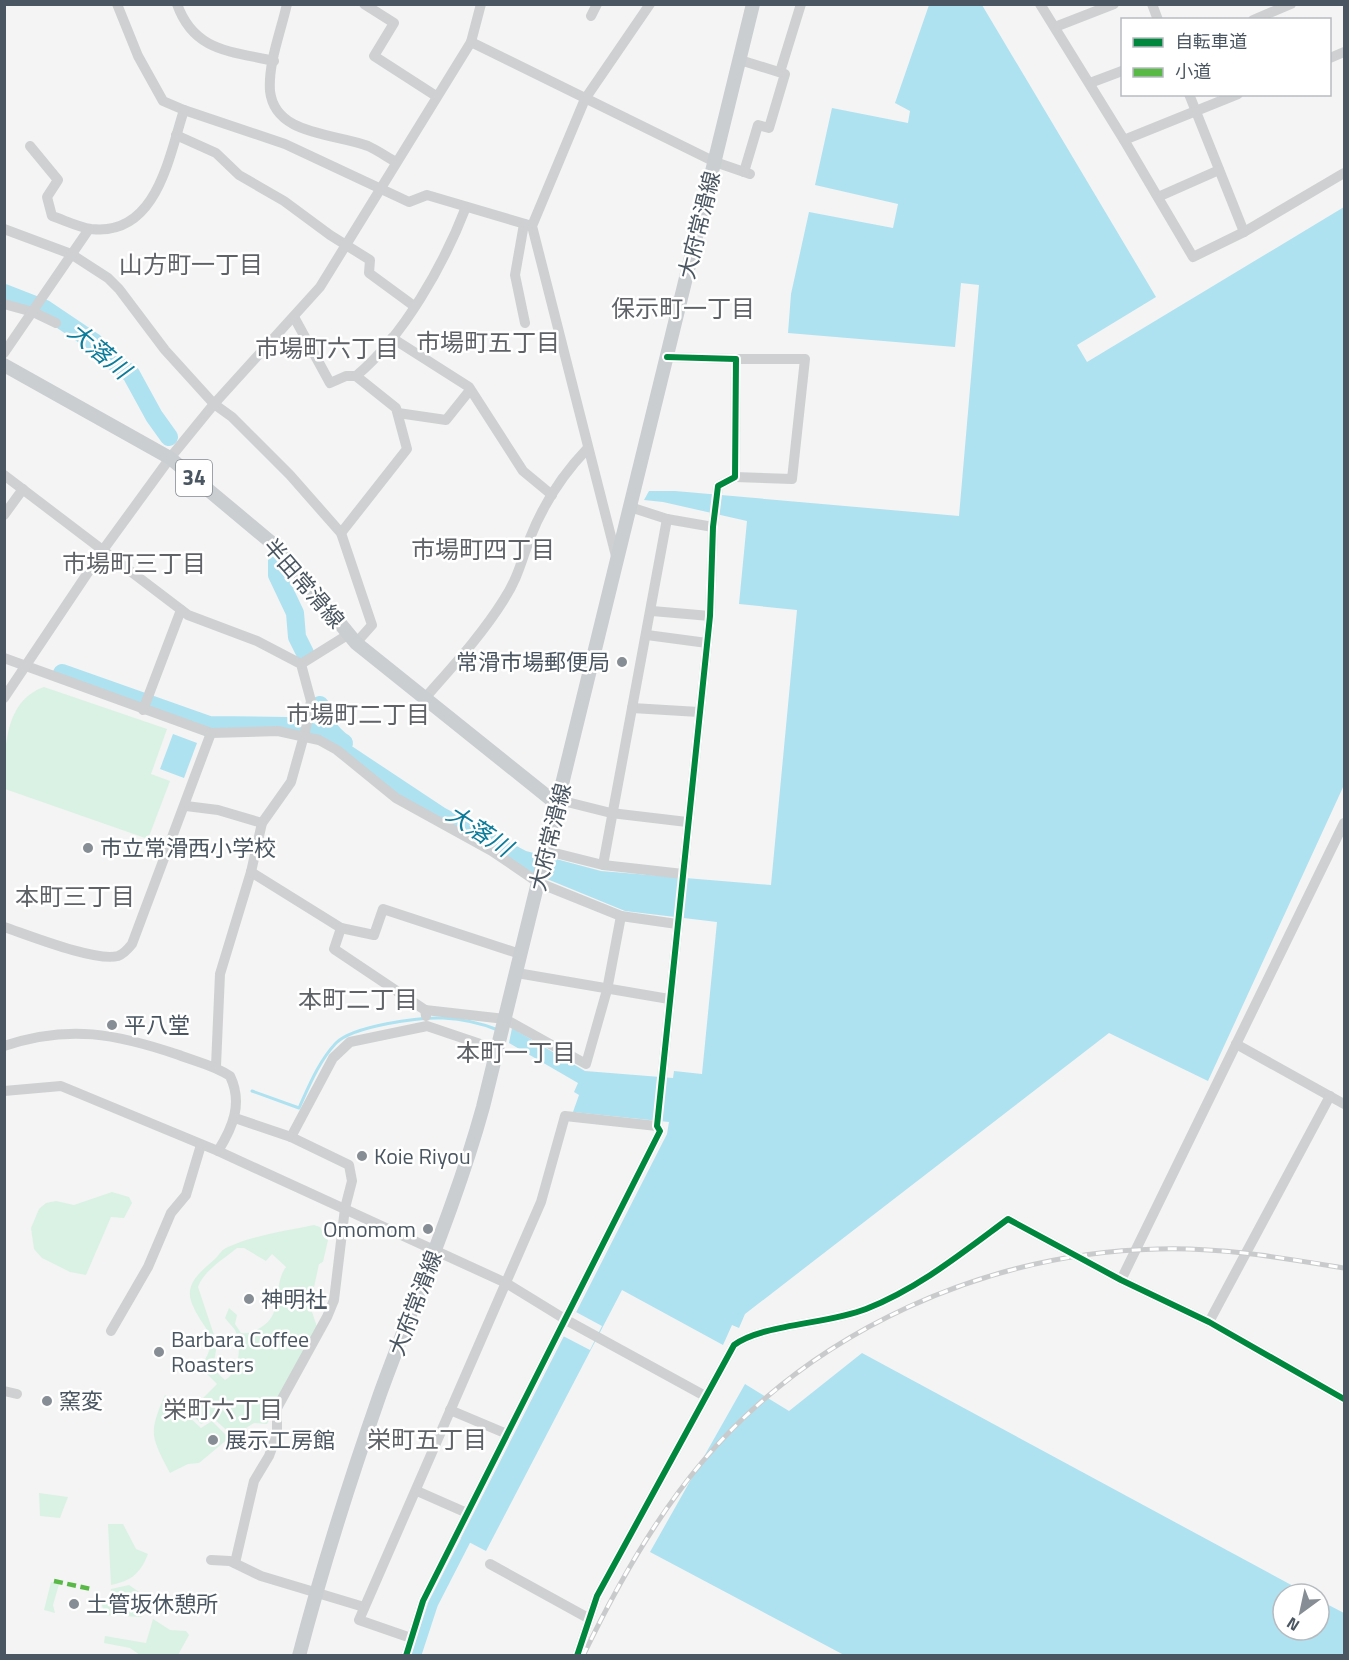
<svg xmlns="http://www.w3.org/2000/svg" width="1349" height="1660" font-family="'Titillium Web','Noto Sans JP',sans-serif">
  <rect width="100%" height="100%" fill="#f4f4f4"/>
  <g fill="#d9f2e3" fill-rule="evenodd">
    <path d="M 44,687 L 167,729 L 151,774 L 170,781 L 148,839 L 5,789 C 4,753 3,701 44,687 Z"/>
    <path d="M 112,1192 L 129,1197 L 132,1203 L 124,1218 L 111,1217 L 86,1275 L 70,1272 L 42,1258 L 34,1249 L 31,1228 L 39,1209 L 46,1203 L 56,1201 L 74,1205 Z"/>
    <path d="M 314,1225 L 320,1227 L 328,1240 L 323,1262 L 319,1264 L 310,1306 L 317,1327 L 267,1424 L 254,1423 L 233,1436 L 213,1418 L 201,1424 L 193,1415 L 192,1409 L 217,1384 L 200,1367 C 224,1334 201,1330 191,1301 C 185,1282 203,1270 215,1259 C 219,1255 222,1249 228,1247 C 254,1235 286,1231 314,1225 ZM 237,1248 L 244,1248 L 266,1261 L 272,1254 L 286,1267 C 272,1285 285,1314 260,1328 C 253,1332 249,1334 241,1333 L 235,1324 L 237,1315 L 229,1308 L 225,1318 C 228,1322 232,1326 235,1330 C 242,1344 240,1372 225,1380 L 213,1369 L 217,1344 L 198,1287 C 204,1270 224,1259 237,1248 Z"/>
    <path d="M 165,1395 L 201,1428 L 212,1421 L 229,1438 L 199,1463 L 188,1464 L 170,1473 C 151,1436 148,1434 165,1395 Z"/>
    <path d="M 39,1493 L 68,1497 L 60,1518 L 40,1516 Z"/>
    <path d="M 108,1524 L 123,1524 L 136,1549 L 148,1554 C 140,1574 131,1581 111,1585 Z"/>
    <path d="M 51,1582 L 59,1584 L 53,1605 L 55,1613 L 44,1610 Z"/>
    <path d="M 129,1585 L 149,1599 L 141,1617 L 104,1615 L 101,1600 L 110,1597 L 111,1589 Z"/>
    <path d="M 153,1619 L 170,1630 L 186,1631 L 189,1635 L 178,1655 L 140,1655 L 130,1648 L 104,1643 L 105,1636 L 146,1643 Z"/>
  </g>
  <g fill="#aee2f0">
    <path d="M 929,5 L 982,5 L 1156,297 L 1077,345 L 1087,362 L 1344,207 L 1344,785 L 1208,1081 L 1109,1033 L 745,1314 L 739,1328 L 732,1325 L 723,1345 L 622,1290 L 486,1551 L 461,1538 L 667,1134 L 669,1122 L 573,1112 L 579,1095 L 574,1092 L 578,1083 L 509,1043 L 512,1028 L 585,1071 L 673,1078 L 674,1071 L 702,1074 L 717,922 L 625,911 L 530,872 L 397,795 L 331,742 L 313,732 L 327,732 L 327,725 L 338,737 L 445,808 L 526,851 L 601,871 L 771,885 L 797,610 L 739,604 L 747,521 L 663,502 L 644,500 L 649,491 L 675,491 L 959,516 L 979,285 L 961,283 L 955,347 L 788,333 L 791,294 L 809,212 L 893,228 L 898,204 L 815,185 L 832,108 L 908,123 L 910,111 L 895,103 Z"/>
    <path d="M 173,734 L 197,743 L 184,778 L 160,769 Z"/>
    <path d="M 862,1353 L 1308,1594 L 1283,1594 L 1283,1630 L 1319,1630 L 1319,1600 L 1344,1613 L 1344,1655 L 844,1655 L 650,1552 L 745,1384 L 789,1411 Z"/>
  </g>
  <path fill="#f4f4f4" d="M 576,1312 L 602,1326 L 590,1350 L 563,1336 Z"/>
  <g fill="none" stroke-linecap="round" stroke-linejoin="round">
    <path stroke="#aee2f0" stroke-width="3" d="M 252,1091 L 299,1108 C 309,1086 319,1061 336,1043 C 353,1026 419,1017 443,1018 C 461,1019 481,1023 498,1030"/>
    <path stroke="#aee2f0" stroke-width="10" d="M 416,1656 L 433,1604 L 471,1530"/>
    <g stroke="#aee2f0" stroke-width="18">
      <path d="M 4,293 L 45,309 L 94,342 L 110,359 L 131,374 L 154,416 L 169,437"/>
      <path d="M 277,559 L 277,575 L 295,613 L 297,637 L 305,653"/>
      <path d="M 62,673 L 209,725 L 287,726 L 336,738"/>
      <path d="M 320,705 C 322,721 331,734 344,743"/>
    </g>
    <g stroke="#ced0d2" stroke-width="10">
      <path d="M 117,4 L 138,56 L 163,101 L 184,110 L 285,144 L 409,202 L 427,195 L 532,226"/>
      <path d="M 177,4 C 194,52 231,51 274,61"/>
      <path d="M 287,4 C 281,31 268,63 270,91 C 275,136 335,133 368,146 C 377,150 387,157 396,162"/>
      <path d="M 364,4 L 394,23 L 374,56 L 436,96"/>
      <path d="M 1040,4 L 1124,140 L 1193,257 L 1244,232 L 1344,173"/>
      <path d="M 1152,4 L 1158,20"/>
      <path d="M 591,16 L 597,4"/>
      <path d="M 1253,20 L 1291,4"/>
      <path d="M 1055,27 L 1114,4"/>
      <path d="M 471,42 L 715,162 L 750,174"/>
      <path d="M 1330,58 L 1344,52"/>
      <path d="M 740,60 L 785,74 L 769,128 L 758,125 L 744,172"/>
      <path d="M 780,72 L 801,4"/>
      <path d="M 1090,83 L 1122,71"/>
      <path d="M 1189,94 L 1244,232"/>
      <path d="M 176,135 L 216,153 L 239,175 L 284,201 L 330,235 L 370,260 L 369,273 L 414,306"/>
      <path d="M 1124,140 L 1238,94"/>
      <path d="M 30,146 L 58,180 L 47,197 L 52,216 C 64,220 78,227 91,229 C 157,237 169,156 184,110"/>
      <path d="M 1158,197 L 1219,170"/>
      <path d="M 524,224 L 515,275 L 525,323"/>
      <path d="M 4,229 L 71,254 L 108,278 L 119,289 L 165,350 L 214,404 L 232,417 L 290,475 L 341,533 L 372,625 L 356,643"/>
      <path d="M 4,304 L 33,312 L 56,323"/>
      <path d="M 294,317 L 330,383 L 346,376 L 356,376 L 396,408 L 407,449 L 341,533"/>
      <path d="M 392,338 L 469,387 L 523,471 L 552,495"/>
      <path d="M 4,353 L 89,229"/>
      <path d="M 356,376 C 404,336 444,264 466,207"/>
      <path d="M 398,413 L 446,420 L 470,390"/>
      <path d="M 4,475 L 188,615 L 257,641 L 301,664 L 311,701 L 305,732 L 291,782 L 262,823 L 251,872 L 220,974 L 216,1066"/>
      <path d="M 735,477 L 792,479 L 805,359 L 736,359"/>
      <path d="M 630,507 L 667,519 L 713,527"/>
      <path d="M 4,515 L 23,489"/>
      <path d="M 617,560 L 532,226 L 585,99 L 650,4"/>
      <path d="M 652,611 L 710,616"/>
      <path d="M 647,635 L 707,643"/>
      <path d="M 4,658 L 211,733 L 278,731 L 319,740 L 337,750 L 396,798 L 492,851 L 539,883 L 621,916 L 677,924"/>
      <path d="M 301,664 L 349,634"/>
      <path d="M 4,698 L 103,550 L 170,458 L 214,404 L 320,287 L 471,42 L 481,4"/>
      <path d="M 425,698 C 452,667 481,636 503,601 C 518,578 521,562 530,538 C 543,505 563,474 587,449"/>
      <path d="M 632,708 L 699,712"/>
      <path d="M 143,710 L 181,610"/>
      <path d="M 559,800 L 611,813 L 687,822"/>
      <path d="M 186,806 L 218,810 L 262,823"/>
      <path d="M 547,851 L 603,865 L 683,874"/>
      <path d="M 603,865 L 667,519"/>
      <path d="M 251,872 L 341,928 L 374,935 L 383,909 L 520,954"/>
      <path d="M 4,927 C 28,935 95,962 118,956 C 124,954 128,949 132,944 L 211,733"/>
      <path d="M 341,928 L 334,949 L 425,1010 L 426,1016"/>
      <path d="M 517,973 L 669,999"/>
      <path d="M 425,1010 L 505,1019 L 586,1064 L 607,990 L 621,916"/>
      <path d="M 1236,1044 L 1344,1104"/>
      <path d="M 4,1046 C 69,1024 117,1034 179,1055 C 197,1062 214,1065 230,1076 C 243,1103 233,1127 218,1151"/>
      <path d="M 4,1091 L 61,1086 L 218,1151 L 506,1283 L 568,1321 L 705,1396"/>
      <path d="M 291,1137 L 333,1058 L 350,1042 L 427,1026 L 498,1050"/>
      <path d="M 1121,1280 L 1344,823"/>
      <path d="M 1209,1322 L 1330,1096"/>
      <path d="M 111,1331 L 148,1267 L 171,1213 L 186,1195 L 201,1145"/>
      <path d="M 4,1391 L 17,1394"/>
      <path d="M 450,1410 L 507,1434"/>
      <path d="M 417,1491 L 467,1513"/>
      <path d="M 211,1560 L 230,1561 L 261,1576 L 364,1607"/>
      <path d="M 235,1563 L 254,1481 L 269,1456 L 277,1434 L 277,1408 L 327,1317 L 334,1300 L 345,1208 L 352,1181 L 349,1165 L 291,1137 L 235,1118"/>
      <path d="M 490,1564 L 588,1618"/>
      <path d="M 411,1638 L 359,1620 L 541,1202 L 565,1116 L 657,1126"/>
      <path d="M 406,1656 L 423,1601 L 660,1131 L 657,1126 L 710,616 L 713,527 L 718,486 L 735,477 L 736,359 L 667,357"/>
      <path d="M 577,1656 L 597,1596 L 734,1345 C 763,1324 828,1324 866,1309 C 919,1288 962,1253 1008,1219 L 1121,1280 L 1209,1322 L 1344,1399"/>
    </g>
    <g stroke="#caced1" stroke-width="14">
      <path d="M 4,365 L 170,458 L 279,549 L 356,643 L 558,805"/>
      <path d="M 299,1656 C 322,1568 350,1480 380,1394 C 415,1298 456,1205 483,1107 L 753,4"/>
    </g>
    <g stroke="#c9cacc" stroke-width="5">
      <path id="rail" d="M 583,1656 C 616,1587 654,1519 703,1461 C 815,1329 987,1253 1158,1249 C 1221,1247 1283,1258 1344,1268"/>
    </g>
    <use href="#rail" stroke="#fff" stroke-width="3" stroke-dasharray="9" stroke-linecap="butt"/>
    <path stroke="#58b947" stroke-width="4.5" stroke-dasharray="9 4.5" stroke-linecap="butt" d="M 54,1581 L 91,1589"/>
    <g stroke="#fff" stroke-width="10">
      <g id="cycleway">
        <path d="M 406,1656 L 423,1601 L 660,1131 L 657,1126 L 710,616 L 713,527 L 718,486 L 735,477 L 736,359 L 667,357"/>
        <path d="M 577,1656 L 597,1596 L 734,1345 C 763,1324 828,1324 866,1309 C 919,1288 962,1253 1008,1219 L 1121,1280 L 1209,1322 L 1344,1399"/>
      </g>
    </g>
    <use href="#cycleway" stroke="#00873e" stroke-width="6"/>
  </g>
  <g fill="#868d94" stroke="#fff" stroke-width="2">
    <circle cx="622" cy="662" r="6"/>
    <circle cx="88" cy="848" r="6"/>
    <circle cx="112" cy="1025" r="6"/>
    <circle cx="362" cy="1156" r="6"/>
    <circle cx="428" cy="1229" r="6"/>
    <circle cx="249" cy="1299" r="6"/>
    <circle cx="159" cy="1352" r="6"/>
    <circle cx="47" cy="1401" r="6"/>
    <circle cx="213" cy="1440" r="6"/>
    <circle cx="74" cy="1604" r="6"/>
  </g>
  <g text-anchor="middle" stroke-width="5" stroke-linejoin="round" paint-order="stroke">
    <rect fill="#fff" stroke="#808990" stroke-width="1.5" x="176" y="460" width="36" height="36" rx="4.5"/>
    <g font-size="21" font-weight="bold" fill="#4a5661">
      <text x="194" y="485">34</text>
    </g>
    <g font-size="22" fill="#4a5661" stroke="#fff">
      <text transform="translate(699 225) rotate(-76)" y="8">大府常滑線</text>
      <text transform="translate(304 583) rotate(49)" y="8">半田常滑線</text>
      <text transform="translate(550 837) rotate(-76)" y="8">大府常滑線</text>
      <text transform="translate(415 1303) rotate(-69)" y="8">大府常滑線</text>
    </g>
    <g font-size="22" fill="#4a5661" stroke="#fff" text-anchor="start">
      <text x="610" y="670" text-anchor="end">常滑市場郵便局</text>
      <text x="100" y="856">市立常滑西小学校</text>
      <text x="124" y="1033">平八堂</text>
      <text x="374" y="1164">Koie Riyou</text>
      <text x="416" y="1237" text-anchor="end">Omomom</text>
      <text x="261" y="1307">神明社</text>
      <text x="171" y="1347">Barbara Coffee<tspan x="171" dy="25">Roasters</tspan></text>
      <text x="59" y="1409">窯変</text>
      <text x="225" y="1448">展示工房館</text>
      <text x="86" y="1612">土管坂休憩所</text>
    </g>
    <g font-size="24" fill="#5f6368" stroke="#fff">
      <text x="191" y="273">山方町一丁目</text>
      <text x="683" y="317">保示町一丁目</text>
      <text x="488" y="351">市場町五丁目</text>
      <text x="327" y="357">市場町六丁目</text>
      <text x="483" y="558">市場町四丁目</text>
      <text x="134" y="572">市場町三丁目</text>
      <text x="358" y="723">市場町二丁目</text>
      <text x="75" y="905">本町三丁目</text>
      <text x="358" y="1008">本町二丁目</text>
      <text x="516" y="1061">本町一丁目</text>
      <text x="223" y="1418">栄町六丁目</text>
      <text x="427" y="1448">栄町五丁目</text>
    </g>
    <g font-size="24" font-style="italic" fill="#0c7c9b" stroke="#fff">
      <text transform="translate(99 351) rotate(40)" y="8">大落川</text>
      <text transform="translate(479 831) rotate(33)" y="8">大落川</text>
    </g>
  </g>
  <rect width="1349" height="1660" fill="none" stroke="#4a5661" stroke-width="12"/>
  <rect x="1121" y="18" width="210" height="78" fill="#ffffff" stroke="#b7bbc0" stroke-width="1.5"/>
  <rect x="1133" y="38" width="30" height="9" fill="#00873e" stroke="#b7bbc0" stroke-width="1.5"/>
  <text x="1175" y="48" font-size="18" fill="#4a5661">自転車道</text>
  <rect x="1133" y="68" width="30" height="9" fill="#58b947" stroke="#b7bbc0" stroke-width="1.5"/>
  <text x="1175" y="78" font-size="18" fill="#4a5661">小道</text>
  <g transform="translate(1301 1612) rotate(213)"><circle r="28" fill="#ffffff" stroke="#b7bbc0" stroke-width="1.5"/>
  <path d="M0-4.5L10 22L0 15L-10 22Z" fill="#868d94"/>
  <text y="-9" font-size="16" font-weight="bold" text-anchor="middle" fill="#4a5661">N</text>
  </g>
</svg>
